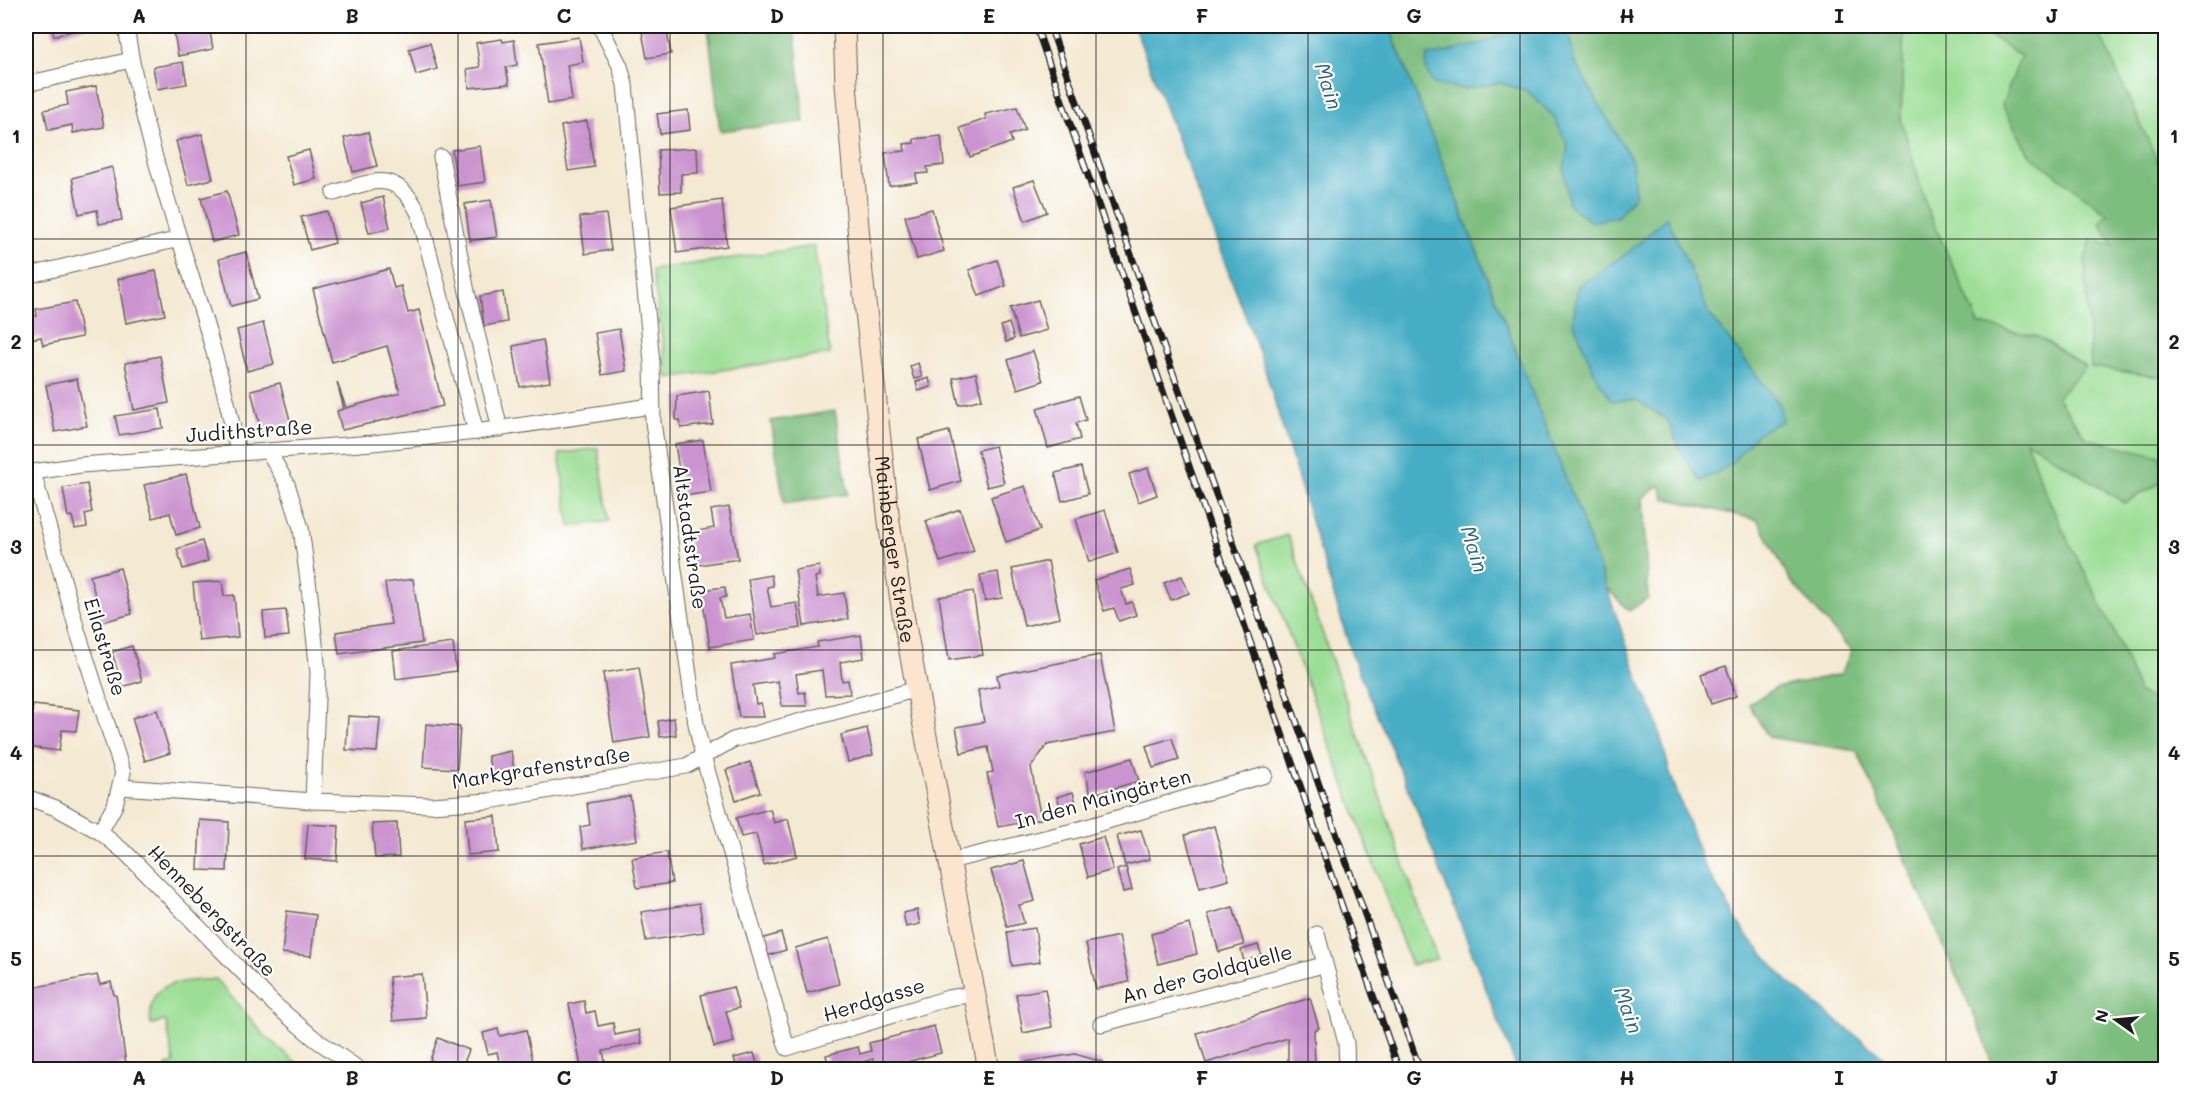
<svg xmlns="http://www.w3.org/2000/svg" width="2191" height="1095" font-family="Mali,sans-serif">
  <rect width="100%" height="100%" fill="#fff"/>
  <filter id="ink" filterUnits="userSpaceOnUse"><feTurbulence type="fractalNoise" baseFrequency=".0167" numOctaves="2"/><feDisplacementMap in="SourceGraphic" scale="12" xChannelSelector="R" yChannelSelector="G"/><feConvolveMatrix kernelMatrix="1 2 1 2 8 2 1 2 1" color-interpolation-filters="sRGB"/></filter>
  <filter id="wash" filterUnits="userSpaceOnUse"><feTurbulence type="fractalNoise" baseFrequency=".008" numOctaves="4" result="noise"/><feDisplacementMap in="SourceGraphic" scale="24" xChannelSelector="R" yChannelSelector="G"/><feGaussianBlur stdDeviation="1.35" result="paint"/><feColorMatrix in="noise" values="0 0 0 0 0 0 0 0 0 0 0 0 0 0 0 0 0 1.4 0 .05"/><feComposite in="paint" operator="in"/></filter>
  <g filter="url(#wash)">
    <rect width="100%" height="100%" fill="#f4e9d2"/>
    <g fill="#9cde95" stroke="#5c7d58" stroke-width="1.5">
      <path d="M 1782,26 L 2165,26 L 2165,884 Z"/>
      <path d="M 814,246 L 830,354 L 668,378 L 652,270 Z"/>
      <path d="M 598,448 L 609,521 L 570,527 L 559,454 Z"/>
      <path d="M 1288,535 L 1437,959 L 1411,965 L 1256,545 Z"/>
      <path d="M 216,979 L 264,1035 L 304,1069 L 166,1069 L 166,1065 L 174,1063 L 166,1021 L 151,1024 C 146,977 180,983 216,979 Z"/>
    </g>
    <g fill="#7dbd7e" stroke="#4c6c4d" stroke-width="1.5">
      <path d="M 708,26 L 794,26 L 804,122 L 720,131 Z"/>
      <path d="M 1389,26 L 1904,26 L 1901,119 L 1927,208 L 1979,324 L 2039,337 L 2086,367 L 2057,397 L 2086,438 L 2160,456 L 2165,480 L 2125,503 L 2026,440 C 2053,528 2109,604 2138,692 L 2165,707 L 2165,1069 L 1993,1069 L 1984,1038 L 1857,751 L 1768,737 L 1749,704 L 1775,688 L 1841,674 L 1851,651 L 1790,580 L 1758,520 L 1664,498 L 1660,485 L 1643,498 L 1648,598 L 1629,611 L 1604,585 Z"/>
      <path d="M 1975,26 L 2096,26 L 2165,178 L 2165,378 L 2091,367 L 2085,259 L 2091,240 L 2114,246 L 2100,224 L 2108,214 L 2029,154 L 2002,105 L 2021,56 Z"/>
      <path d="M 835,411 L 848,494 L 784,504 L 771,421 Z"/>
    </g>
    <g fill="#46adc5" stroke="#316470" stroke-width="1.5">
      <path d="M 1134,26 L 1389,26 L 1581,517 L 1643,691 L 1655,715 L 1670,773 L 1704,865 L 1744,932 L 1788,982 L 1898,1069 L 1517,1069 L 1412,798 L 1353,658 L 1261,357 Z"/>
      <path d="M 1516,26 L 1568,26 L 1574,61 L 1632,161 L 1635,195 L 1617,217 L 1591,222 L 1569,205 L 1564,170 L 1568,146 L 1553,116 L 1527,91 L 1500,83 L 1463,89 L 1433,84 L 1426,70 L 1427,55 C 1450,53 1499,41 1516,26 Z"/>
      <path d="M 1667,217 L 1710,315 L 1780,405 L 1782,421 L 1758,433 L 1730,465 L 1701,481 L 1683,456 L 1667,419 L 1636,400 L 1612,401 L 1595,375 L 1573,321 L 1578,286 L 1630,251 Z"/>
    </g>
    <g id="blocks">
      <g fill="#cb93cf">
        <path d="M 51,26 L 89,26 L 54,36 Z"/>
        <path d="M 173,26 L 209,26 L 213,49 L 178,56 Z"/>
        <path d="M 641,26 L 666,26 L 671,54 L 647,58 Z"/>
        <path d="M 579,37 L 583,62 L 567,65 L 572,100 L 548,104 L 539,43 Z"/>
        <path d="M 502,39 L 503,42 L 514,40 L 517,65 L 506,67 L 509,84 L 469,88 L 467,69 L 480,67 L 476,43 Z"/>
        <path d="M 430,43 L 437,69 L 416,75 L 409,49 Z"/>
        <path d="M 183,62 L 187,84 L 157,89 L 153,67 Z"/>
        <path d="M 96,86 L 104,127 L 73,133 L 72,125 L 48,130 L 44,110 L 68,105 L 66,92 Z"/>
        <path d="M 1017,107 L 1025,130 L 1010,135 L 1012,142 L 970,157 L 960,128 L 986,119 L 985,114 Z"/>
        <path d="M 688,110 L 690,130 L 660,134 L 657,114 Z"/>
        <path d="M 587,121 L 594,167 L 568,171 L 561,126 Z"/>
        <path d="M 368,132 L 377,166 L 353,172 L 344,138 Z"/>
        <path d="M 202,134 L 213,179 L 188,185 L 176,141 Z"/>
        <path d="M 941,136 L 944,165 L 927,167 L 928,173 L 916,174 L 917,182 L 889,186 L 885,153 L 905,151 L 904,144 L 914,143 L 914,139 Z"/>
        <path d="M 480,146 L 485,182 L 457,186 L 452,150 Z"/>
        <path d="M 697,148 L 698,173 L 681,174 L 681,192 L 660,193 L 658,150 Z"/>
        <path d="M 309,150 L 316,179 L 294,185 L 286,156 Z"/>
        <path d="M 112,167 L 122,220 L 99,224 L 97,210 L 79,214 L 72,178 Z"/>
        <path d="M 1034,180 L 1047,212 L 1025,221 L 1013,187 Z"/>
        <path d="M 227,191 L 239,235 L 212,242 L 201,198 Z"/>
        <path d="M 26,194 L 32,221 L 26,222 Z"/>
        <path d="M 383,197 L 390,228 L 369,233 L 361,203 Z"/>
        <path d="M 491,200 L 497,237 L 470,241 L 465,204 Z"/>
        <path d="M 722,200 L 727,246 L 677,253 L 671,207 Z"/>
        <path d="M 932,209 L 944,251 L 917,259 L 905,216 Z"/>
        <path d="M 327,211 L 335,243 L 310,250 L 301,217 Z"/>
        <path d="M 606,214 L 611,250 L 585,254 L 580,217 Z"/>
        <path d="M 246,252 L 258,299 L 231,306 L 219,259 Z"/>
        <path d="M 997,260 L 1006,286 L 979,296 L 969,270 Z"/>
        <path d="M 389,269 L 394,288 L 401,286 L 408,313 L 419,310 L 443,406 L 342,430 L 337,411 L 344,409 L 337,382 L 346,408 L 400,393 L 387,346 L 332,362 L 313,289 Z"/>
        <path d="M 156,271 L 165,315 L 126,323 L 118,279 Z"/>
        <path d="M 503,292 L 507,322 L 484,326 L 480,296 Z"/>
        <path d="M 1038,300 L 1047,330 L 1019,338 L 1010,308 Z"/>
        <path d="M 75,302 L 82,337 L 43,345 L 41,337 L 26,340 L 26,318 L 37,316 L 36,309 Z"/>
        <path d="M 263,323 L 274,364 L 247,371 L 237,330 Z"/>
        <path d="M 1009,323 L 1014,339 L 1006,342 L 1001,326 Z"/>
        <path d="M 619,329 L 626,371 L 602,375 L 595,333 Z"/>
        <path d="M 543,340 L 550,382 L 520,387 L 513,346 Z"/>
        <path d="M 1033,351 L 1043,381 L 1018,389 L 1008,360 Z"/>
        <path d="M 160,356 L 169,403 L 134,410 L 125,363 Z"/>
        <path d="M 918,363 L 922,377 L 914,379 L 910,366 Z"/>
        <path d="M 976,373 L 982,399 L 959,405 L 953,378 Z"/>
        <path d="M 929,378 L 931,387 L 918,391 L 916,382 Z"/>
        <path d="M 77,379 L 87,426 L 55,432 L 46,385 Z"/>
        <path d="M 280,383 L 291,424 L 261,431 L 251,390 Z"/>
        <path d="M 709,391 L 713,424 L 681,428 L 680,420 L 676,420 L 677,396 Z"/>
        <path d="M 1079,396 L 1086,420 L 1076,423 L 1080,439 L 1048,448 L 1037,408 Z"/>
        <path d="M 160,409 L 163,428 L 119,435 L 115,416 Z"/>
        <path d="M 949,431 L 961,481 L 930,490 L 918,439 Z"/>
        <path d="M 703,440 L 711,492 L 683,496 L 675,444 Z"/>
        <path d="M 995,446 L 1004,483 L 987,487 L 978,450 Z"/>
        <path d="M 1081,467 L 1088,494 L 1062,501 L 1055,473 Z"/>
        <path d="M 1148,468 L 1157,495 L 1138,502 L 1129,474 Z"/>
        <path d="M 186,474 L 200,528 L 176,535 L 170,513 L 153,518 L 144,485 Z"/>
        <path d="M 87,484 L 92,512 L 85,514 L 87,527 L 75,529 L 72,516 L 68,517 L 63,488 Z"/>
        <path d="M 1025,486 L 1040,530 L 1006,542 L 991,497 Z"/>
        <path d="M 729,507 L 738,559 L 692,566 L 687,533 L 714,528 L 711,510 Z"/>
        <path d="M 960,509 L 974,551 L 940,562 L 926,521 Z"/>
        <path d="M 1105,510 L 1118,553 L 1089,562 L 1076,519 Z"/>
        <path d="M 202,541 L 208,561 L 183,569 L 177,549 Z"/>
        <path d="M 1048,561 L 1060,618 L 1024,626 L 1012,569 Z"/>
        <path d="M 819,566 L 820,576 L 815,577 L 818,597 L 844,593 L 848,619 L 804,626 L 795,570 Z"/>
        <path d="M 120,568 L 132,614 L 102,622 L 90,576 Z"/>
        <path d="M 1130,569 L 1135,585 L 1121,589 L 1126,604 L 1132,602 L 1136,615 L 1119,621 L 1114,608 L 1104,611 L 1094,580 Z"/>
        <path d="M 998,572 L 1002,598 L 985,601 L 980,575 Z"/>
        <path d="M 771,575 L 773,586 L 767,587 L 771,607 L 797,603 L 801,628 L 757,635 L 748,579 Z"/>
        <path d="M 1182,576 L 1189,593 L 1171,600 L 1164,583 Z"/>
        <path d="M 413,579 L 422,643 L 339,654 L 336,632 L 391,624 L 385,583 Z"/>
        <path d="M 222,581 L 224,596 L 234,595 L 238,637 L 199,641 L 193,583 Z"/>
        <path d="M 725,587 L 726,597 L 720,598 L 724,618 L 750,614 L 754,640 L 710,647 L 701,590 Z"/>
        <path d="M 973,591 L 983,655 L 949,660 L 939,597 Z"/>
        <path d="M 286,610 L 289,636 L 265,638 L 263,612 Z"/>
        <path d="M 861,635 L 864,658 L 840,662 L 842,681 L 848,680 L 850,694 L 825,695 L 822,670 L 796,674 L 799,693 L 805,692 L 807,706 L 782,706 L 778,681 L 753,685 L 756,704 L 761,703 L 764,717 L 739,717 L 731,665 L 775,658 L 774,654 L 818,647 L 817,642 Z"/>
        <path d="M 453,643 L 456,671 L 396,679 L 393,651 Z"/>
        <path d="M 132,646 L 142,681 L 122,687 L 112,652 Z"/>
        <path d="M 1100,655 L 1115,732 L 1047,745 L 1031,767 L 1041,819 L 998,827 L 987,773 L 993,772 L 988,747 L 961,753 L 956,727 L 984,722 L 978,690 L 999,686 L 997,675 Z"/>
        <path d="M 1726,666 L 1736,696 L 1711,704 L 1701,674 Z"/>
        <path d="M 639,667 L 650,737 L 614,743 L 603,673 Z"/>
        <path d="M 33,705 L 79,710 L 76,731 L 62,730 L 59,751 L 27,747 Z"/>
        <path d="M 157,710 L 170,753 L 145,761 L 132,718 Z"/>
        <path d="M 348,716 L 380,718 L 377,752 L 346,750 Z"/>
        <path d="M 674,718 L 676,735 L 660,737 L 658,721 Z"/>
        <path d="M 426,724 L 460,727 L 457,769 L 423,767 Z"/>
        <path d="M 867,728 L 873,755 L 848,762 L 841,735 Z"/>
        <path d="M 1172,738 L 1179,760 L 1153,768 L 1146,746 Z"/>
        <path d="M 511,751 L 514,769 L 491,773 L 488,756 Z"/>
        <path d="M 1132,758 L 1139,781 L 1091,795 L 1085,772 Z"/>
        <path d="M 750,762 L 760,792 L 736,800 L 726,770 Z"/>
        <path d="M 1073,792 L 1077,807 L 1062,811 L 1057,797 Z"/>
        <path d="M 630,796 L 637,840 L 583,849 L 580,827 L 590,825 L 587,803 Z"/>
        <path d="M 770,809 L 774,823 L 788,819 L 797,856 L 764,865 L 756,834 L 741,837 L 736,818 Z"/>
        <path d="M 496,816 L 499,852 L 468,855 L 465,819 Z"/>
        <path d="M 200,820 L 229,822 L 227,871 L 198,870 Z"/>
        <path d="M 397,823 L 399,857 L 375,858 L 372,824 Z"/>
        <path d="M 308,824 L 339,826 L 337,861 L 305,859 Z"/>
        <path d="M 1214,826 L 1229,880 L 1200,888 L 1185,835 Z"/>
        <path d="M 1141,830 L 1150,859 L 1125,865 L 1117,836 Z"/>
        <path d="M 1103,837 L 1113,870 L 1088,877 L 1079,844 Z"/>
        <path d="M 667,852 L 672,883 L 637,888 L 632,858 Z"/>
        <path d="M 1024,861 L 1035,901 L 1019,905 L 1024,923 L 1007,927 L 991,870 Z"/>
        <path d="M 1126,867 L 1132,890 L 1123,892 L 1117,870 Z"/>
        <path d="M 699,903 L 704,932 L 646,941 L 641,912 Z"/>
        <path d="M 1233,907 L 1244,945 L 1219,952 L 1208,914 Z"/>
        <path d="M 917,910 L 920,924 L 906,927 L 903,913 Z"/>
        <path d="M 287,911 L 316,915 L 311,956 L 282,953 Z"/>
        <path d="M 1190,924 L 1197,954 L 1158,964 L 1151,934 Z"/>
        <path d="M 1035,928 L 1040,962 L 1012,966 L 1007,932 Z"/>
        <path d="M 781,933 L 786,950 L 766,956 L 761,939 Z"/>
        <path d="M 1119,936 L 1129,982 L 1096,989 L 1086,943 Z"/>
        <path d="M 828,939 L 839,984 L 807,993 L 795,948 Z"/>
        <path d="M 1258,945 L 1262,956 L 1244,961 L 1241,950 Z"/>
        <path d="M 422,974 L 426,1018 L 393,1021 L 389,977 Z"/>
        <path d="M 97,975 L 100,985 L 111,982 L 114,995 L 116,995 L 126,1064 L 116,1066 L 117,1070 L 26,1070 L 26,989 Z"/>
        <path d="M 733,987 L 739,1008 L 726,1011 L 734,1042 L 714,1047 L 701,995 Z"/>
        <path d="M 1045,989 L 1052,1027 L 1023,1033 L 1016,994 Z"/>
        <path d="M 1310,998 L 1319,1028 L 1314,1030 L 1315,1070 L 1288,1070 L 1288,1038 L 1206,1063 L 1197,1033 Z"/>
        <path d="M 584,1001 L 586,1013 L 595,1011 L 598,1026 L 613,1023 L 615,1035 L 639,1030 L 642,1043 L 603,1051 L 605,1062 L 581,1067 L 569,1004 Z"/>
        <path d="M 934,1026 L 941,1053 L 876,1070 L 873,1059 L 862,1062 L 864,1070 L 829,1070 L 826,1055 L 858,1047 L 860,1054 L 871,1051 L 869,1043 Z"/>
        <path d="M 498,1029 L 500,1036 L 526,1030 L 535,1070 L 501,1070 L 497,1052 L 488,1054 L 483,1033 Z"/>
        <path d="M 438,1038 L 469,1050 L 461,1070 L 430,1060 Z"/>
        <path d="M 754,1053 L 759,1070 L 717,1070 L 736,1064 L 734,1058 Z"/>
        <path d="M 1075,1054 L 1103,1062 L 1104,1070 L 1019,1070 L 1018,1063 Z"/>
      </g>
    </g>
  </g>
  <g filter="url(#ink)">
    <use href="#blocks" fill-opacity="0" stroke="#68645c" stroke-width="1.5"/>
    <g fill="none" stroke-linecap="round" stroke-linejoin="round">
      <g stroke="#68645c" stroke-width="17">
        <g id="street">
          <path d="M 126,26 C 147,172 211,308 238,453"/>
          <path d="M 600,26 L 620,66 L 625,85 L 652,362 L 653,422 L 696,724 L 703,756 L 787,1048 L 948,998 L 975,994"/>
          <path d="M 26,84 L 131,60"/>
          <path d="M 441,157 L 467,292 L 500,429"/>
          <path d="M 334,193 C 375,180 397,169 419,214 L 476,432"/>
          <path d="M 26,276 L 179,239"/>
          <path d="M 269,452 L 287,484 L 301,528 L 310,596 L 318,673 L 313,801"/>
          <path d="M 33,472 L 78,633 L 123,773 L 115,805 L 100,832"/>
          <path d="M 26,473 L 81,465 L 373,443 L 476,432 L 651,406"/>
          <path d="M 121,787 L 313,801 L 431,805 L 489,801 L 686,766 L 733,740 L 917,689"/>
          <path d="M 26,797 L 56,808 L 100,832 L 127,854 L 274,1004 L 315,1039 L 360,1070"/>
          <path d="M 950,861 L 1073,831 L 1265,775"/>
          <path d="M 1317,934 L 1346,1043 L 1347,1070"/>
          <path d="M 1101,1024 L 1323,965"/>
        </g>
      </g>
      <g stroke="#68645c" stroke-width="23">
        <g id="secondary">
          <path id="s1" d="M 844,26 L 846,84 L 862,274 L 889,522 L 904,620 L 989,1070"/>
        </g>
      </g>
      <use href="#street" stroke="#fff" stroke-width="15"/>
      <use href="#secondary" stroke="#fbe5cf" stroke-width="21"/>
      <g stroke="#1c1c1c" stroke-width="7">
        <g id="rail">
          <path d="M 1036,26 L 1399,1070"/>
          <path d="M 1050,26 L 1420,1070"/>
        </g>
      </g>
      <use href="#rail" stroke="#fff" stroke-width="4.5" stroke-dasharray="14" stroke-linecap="butt"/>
    </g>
  </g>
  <path fill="none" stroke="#1c1c1c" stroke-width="1.5" stroke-opacity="0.55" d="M 246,26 L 246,1070M 458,26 L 458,1070M 670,26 L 670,1070M 883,26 L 883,1070M 1096,26 L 1096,1070M 1308,26 L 1308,1070M 1520,26 L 1520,1070M 1733,26 L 1733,1070M 1946,26 L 1946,1070M 26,239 L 2166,239M 26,445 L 2166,445M 26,650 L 2166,650M 26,856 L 2166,856"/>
  <g text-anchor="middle" stroke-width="4.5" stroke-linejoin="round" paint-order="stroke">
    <g font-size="20" fill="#1c1c1c" stroke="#fff">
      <text transform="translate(249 431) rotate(-4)" y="7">Judithstraße</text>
      <text transform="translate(690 537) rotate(82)" y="7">Altstadtstraße</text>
      <text dy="7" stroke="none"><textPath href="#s1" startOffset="526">Mainberger Straße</textPath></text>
      <text transform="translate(105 647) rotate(73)" y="7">Eilastraße</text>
      <text transform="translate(541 768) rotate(-9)" y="7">Markgrafenstraße</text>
      <text transform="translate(1103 799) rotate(-15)" y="7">In den Maingärten</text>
      <text transform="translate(212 911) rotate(46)" y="7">Hennebergstraße</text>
      <text transform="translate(1207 974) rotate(-15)" y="7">An der Goldquelle</text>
      <text transform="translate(874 1000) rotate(-17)" y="7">Herdgasse</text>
    </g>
    <g font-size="21" font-style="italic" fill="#316470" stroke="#fff">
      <text transform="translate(1328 86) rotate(73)" y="7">Main</text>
      <text transform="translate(1474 549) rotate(73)" y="7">Main</text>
      <text transform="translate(1628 1010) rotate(71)" y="7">Main</text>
    </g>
  </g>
  <rect width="2191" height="1095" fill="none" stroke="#fff" stroke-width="66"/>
  <g transform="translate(2116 1020) rotate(285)" stroke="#ffffff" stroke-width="4.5" paint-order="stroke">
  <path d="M0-4.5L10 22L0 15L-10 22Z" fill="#1c1c1c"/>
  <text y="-9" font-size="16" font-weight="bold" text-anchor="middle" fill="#1c1c1c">N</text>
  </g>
  <rect x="33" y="33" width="2125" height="1029" fill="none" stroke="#1c1c1c" stroke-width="2"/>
  <g font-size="20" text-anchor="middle" font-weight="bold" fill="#1c1c1c">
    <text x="139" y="23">A</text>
    <text x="352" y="23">B</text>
    <text x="564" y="23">C</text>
    <text x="777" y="23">D</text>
    <text x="989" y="23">E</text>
    <text x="1202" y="23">F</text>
    <text x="1414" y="23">G</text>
    <text x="1627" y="23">H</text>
    <text x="1839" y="23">I</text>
    <text x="2052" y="23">J</text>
    <text x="16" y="143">1</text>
    <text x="2174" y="143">1</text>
    <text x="16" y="349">2</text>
    <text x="2174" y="349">2</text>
    <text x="16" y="554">3</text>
    <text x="2174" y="554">3</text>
    <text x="16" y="760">4</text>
    <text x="2174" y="760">4</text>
    <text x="16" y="966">5</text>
    <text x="2174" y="966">5</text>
    <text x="139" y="1085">A</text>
    <text x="352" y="1085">B</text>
    <text x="564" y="1085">C</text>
    <text x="777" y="1085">D</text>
    <text x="989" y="1085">E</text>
    <text x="1202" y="1085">F</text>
    <text x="1414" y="1085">G</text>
    <text x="1627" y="1085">H</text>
    <text x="1839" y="1085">I</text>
    <text x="2052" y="1085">J</text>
  </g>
</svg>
